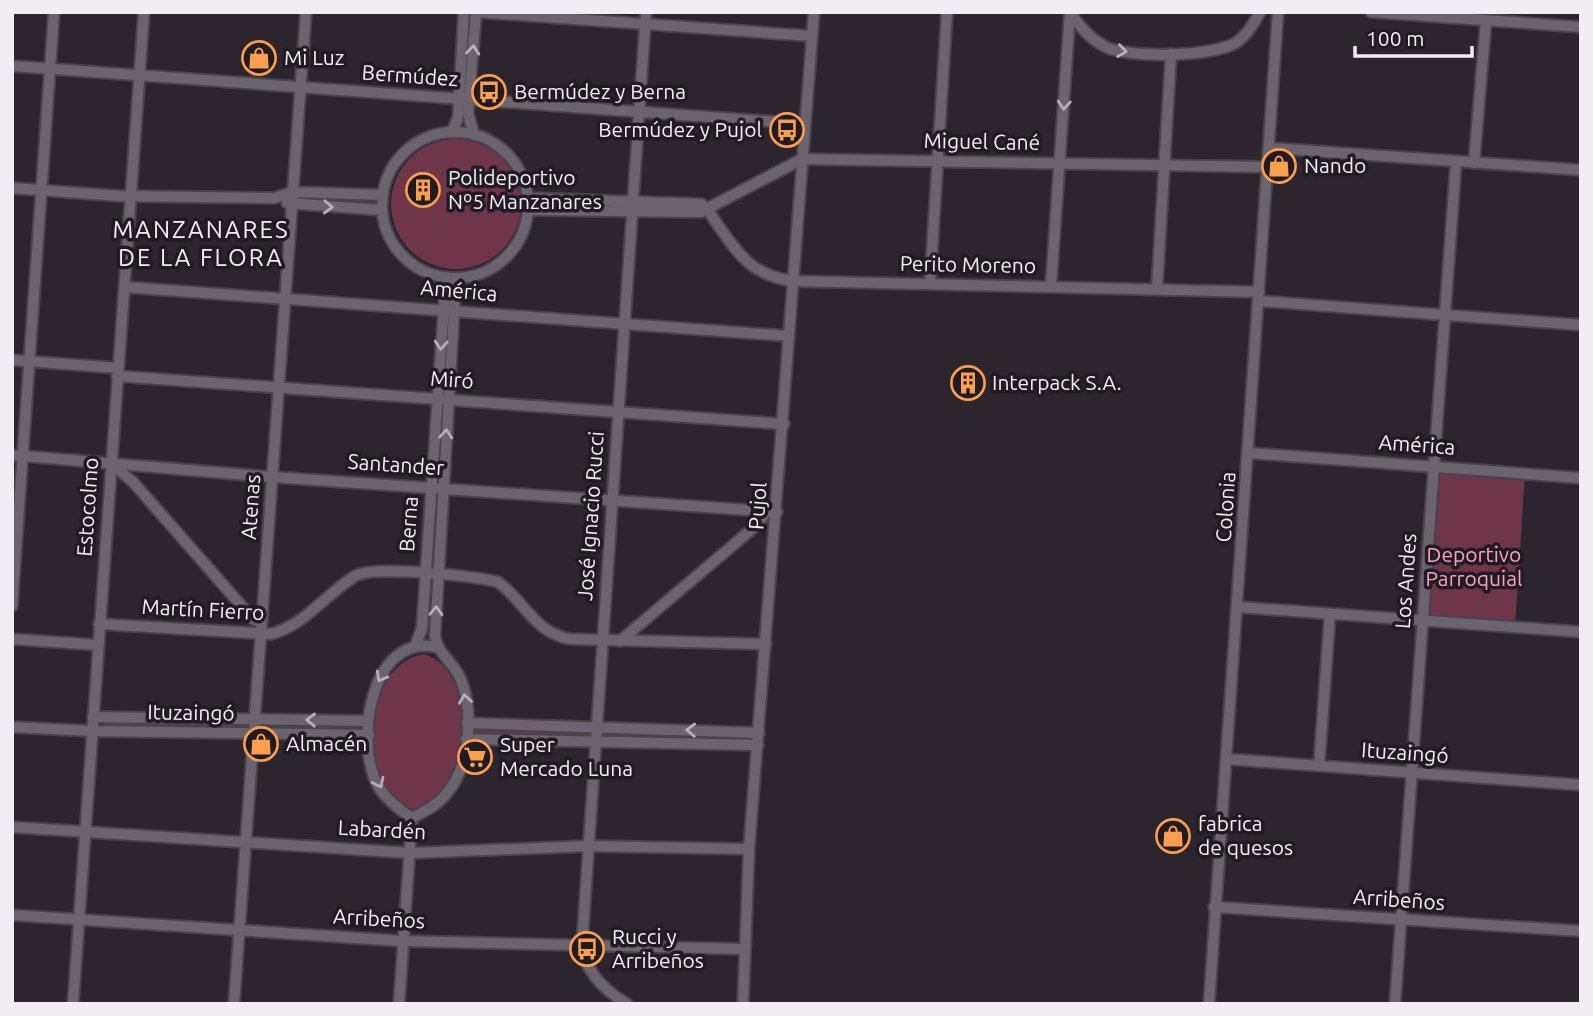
<svg xmlns="http://www.w3.org/2000/svg" width="1593" height="1016" font-family="Ubuntu,sans-serif">
  <defs>
    <pattern id="grass-tufts" width="24" height="20" patternUnits="userSpaceOnUse" patternTransform="scale(1.75)"><rect width="24" height="20" fill="#6f3649"/><path d="M3 7l-1-3M5 7V3M7 7l1-3M15 17l-1-3M17 17v-4M19 17l1-3" fill="none" stroke="#845364"/></pattern>
  </defs>
  <rect width="100%" height="100%" fill="#2c252e"/>
  <g fill="url(#grass-tufts)">
    <path d="M 105,722 L 248,723 L 248,729 L 103,727 Z"/>
    <path d="M 256,723 L 365,724 L 365,730 L 256,729 Z"/>
    <path d="M 470,726 L 589,729 L 589,738 L 469,735 Z"/>
    <path d="M 600,731 L 755,735 L 755,741 L 600,738 Z"/>
  </g>
  <g fill="#6f3649">
    <circle cx="456" cy="204" r="65"/>
    <path d="M 1437,467 L 1525,474 L 1515,625 L 1426,619 Z"/>
    <path d="M 424,654 C 470,668 469,744 452,779 C 444,795 430,804 416,812 C 362,807 354,665 424,654 Z"/>
  </g>
  <g fill="none" stroke-linecap="round" stroke-linejoin="round">
    <g stroke="#49444b" stroke-width="14">
      <g id="minor">
        <path d="M 477,12 L 812,36"/>
        <path d="M 1070,12 C 1079,26 1089,38 1104,46 C 1127,59 1215,57 1237,42 C 1247,35 1254,24 1260,12"/>
        <path d="M 1371,12 L 1581,27"/>
        <path d="M 12,66 L 805,124"/>
        <path d="M 452,132 L 458,118 L 464,12"/>
        <circle cx="455" cy="205" r="73"/>
        <path d="M 474,135 L 468,113 L 476,12"/>
        <path d="M 1270,148 L 1581,170"/>
        <path d="M 1474,163 L 1486,21"/>
        <path d="M 12,188 L 120,196 L 275,198 L 292,192 L 383,195"/>
        <path d="M 527,198 L 701,204 C 710,210 712,217 718,225 C 740,257 753,275 792,281 L 1259,292"/>
        <path d="M 287,203 L 382,210"/>
        <path d="M 528,210 L 701,212 L 802,159 L 1268,167"/>
        <path d="M 930,283 L 947,12"/>
        <path d="M 1051,285 L 1070,12"/>
        <path d="M 125,287 L 789,336"/>
        <path d="M 1157,288 L 1171,54"/>
        <path d="M 1259,301 L 1581,325"/>
        <path d="M 12,360 L 118,368"/>
        <path d="M 117,376 L 784,424"/>
        <path d="M 1249,453 L 1581,478"/>
        <path d="M 12,455 L 272,477 L 777,512"/>
        <path d="M 111,463 L 133,482 L 253,619 L 261,623"/>
        <path d="M 12,606 L 54,12"/>
        <path d="M 1238,607 L 1581,632"/>
        <path d="M 99,624 L 271,634 C 304,626 326,594 355,576 C 373,565 474,576 498,582 C 524,601 535,633 570,639 L 766,644"/>
        <path d="M 12,639 L 98,645"/>
        <path d="M 620,641 L 758,524 L 767,511"/>
        <path d="M 415,647 L 422,628 L 446,277"/>
        <path d="M 93,717 L 368,721"/>
        <path d="M 467,723 L 759,733"/>
        <path d="M 12,727 L 92,731 L 369,735"/>
        <path d="M 466,739 L 758,745"/>
        <path d="M 1226,759 L 1581,785"/>
        <path d="M 1319,766 L 1330,614"/>
        <path d="M 412,818 C 425,811 438,805 447,793 C 470,766 474,712 461,680 C 455,663 436,653 435,635 L 456,278"/>
        <path d="M 412,818 C 400,810 388,801 380,789 C 353,748 369,632 437,647"/>
        <path d="M 12,827 L 410,853 L 589,846 L 749,849"/>
        <path d="M 1214,907 L 1581,931"/>
        <path d="M 12,915 L 402,941 L 745,949"/>
        <path d="M 73,1004 L 144,12"/>
        <path d="M 234,1004 L 306,12"/>
        <path d="M 399,1004 L 412,818"/>
        <path d="M 627,1004 C 604,990 584,971 582,944 L 646,12"/>
        <path d="M 743,1004 L 749,849 L 814,12"/>
        <path d="M 1209,1004 L 1278,12"/>
        <path d="M 1395,1004 L 1456,162"/>
      </g>
    </g>
    <use href="#minor" stroke="#6b636d" stroke-width="10"/>
  </g>
  <defs><path id="oneway-chevron" d="M-2-3.5L2.5 0L-2 3.5" fill="none" stroke-width="1.6" stroke-linecap="round" stroke-linejoin="round" transform="scale(1.75)"/></defs>
  <g stroke="#b5afb7">
    <use href="#oneway-chevron" transform="translate(473 50) rotate(-85)"/>
    <use href="#oneway-chevron" transform="translate(1122 51) rotate(8)"/>
    <use href="#oneway-chevron" transform="translate(1064 105) rotate(94)"/>
    <use href="#oneway-chevron" transform="translate(328 207) rotate(2)"/>
    <use href="#oneway-chevron" transform="translate(441 345) rotate(94)"/>
    <use href="#oneway-chevron" transform="translate(446 434) rotate(-86)"/>
    <use href="#oneway-chevron" transform="translate(436 611) rotate(-88)"/>
    <use href="#oneway-chevron" transform="translate(381 677) rotate(119)"/>
    <use href="#oneway-chevron" transform="translate(465 699) rotate(-98)"/>
    <use href="#oneway-chevron" transform="translate(311 720) rotate(-179)"/>
    <use href="#oneway-chevron" transform="translate(691 730) rotate(-178)"/>
    <use href="#oneway-chevron" transform="translate(379 783) rotate(64)"/>
  </g>
  <defs>
    <g id="shop-ring" transform="scale(1.75)"><circle r="9.5" fill="#221b24" stroke="#fa9f4e" stroke-width="1.5"/><path d="M-5-2.5h2.3a2.7 3.5 0 0 1 5.4 0H5L5.5 6h-11ZM-1.5-2.5h3a1.5 2.3 0 0 0-3 0Z" fill="#fa9f4e"/></g>
    <g id="bus-ring" transform="scale(1.75)"><circle r="9.5" fill="#221b24" stroke="#fa9f4e" stroke-width="1.5"/><path d="M-5-6H5V4H4V6H2V4H-2V6H-4V4H-5ZM-3.5-4V0h7V-4ZM-3.5 1.2v1.5H-2V1.2ZM2 1.2v1.5H3.5V1.2Z" fill="#fa9f4e"/></g>
    <g id="building-ring" transform="scale(1.75)"><circle r="9.5" fill="#221b24" stroke="#fa9f4e" stroke-width="1.5"/><path d="M-4-6H4V6H1V3H-1V6H-4ZM-2.5-4.3h1.7v1.8h-1.7ZM.8-4.3h1.7v1.8H.8ZM-2.5-1h1.7V.8h-1.7ZM.8-1h1.7V.8H.8Z" fill="#fa9f4e"/></g>
    <g id="supermarket-ring" transform="scale(1.75)"><circle r="9.5" fill="#221b24" stroke="#fa9f4e" stroke-width="1.5"/><path d="M-6-5.5h2.5l.6 2H6L4.5 2H-2.5L-4.4-4H-6ZM-1.5 3.2a1.3 1.3 0 1 0 .1 0ZM3 3.2a1.3 1.3 0 1 0 .1 0Z" fill="#fa9f4e"/></g>
  </defs>
  <g fill-rule="evenodd">
    <use href="#shop-ring" x="259" y="58"/>
    <use href="#bus-ring" x="489" y="92"/>
    <use href="#bus-ring" x="787" y="130"/>
    <use href="#shop-ring" x="1279" y="166"/>
    <use href="#building-ring" x="423" y="190"/>
    <use href="#building-ring" x="968" y="383"/>
    <use href="#shop-ring" x="261" y="744"/>
    <use href="#supermarket-ring" x="475" y="757"/>
    <use href="#shop-ring" x="1173" y="836"/>
    <use href="#bus-ring" x="587" y="949"/>
  </g>
  <g text-anchor="middle" stroke-width="7" stroke-linejoin="round" paint-order="stroke">
    <g font-size="21" fill="#f2edf3" stroke="#221b24" text-anchor="start">
      <text x="284" y="65">Mi Luz</text>
      <text x="514" y="99">Bermúdez y Berna</text>
      <text x="762" y="137" text-anchor="end">Bermúdez y Pujol</text>
      <text x="1304" y="173">Nando</text>
      <text x="448" y="185">Polideportivo<tspan x="448" dy="24">Nº5 Manzanares</tspan></text>
      <text x="992" y="390">Interpack S.A.</text>
      <text x="286" y="751">Almacén</text>
      <text x="500" y="752">Super<tspan x="500" dy="24">Mercado Luna</tspan></text>
      <text x="1198" y="831">fabrica<tspan x="1198" dy="24">de quesos</tspan></text>
      <text x="612" y="944">Rucci y<tspan x="612" dy="24">Arribeños</tspan></text>
    </g>
    <g font-size="21" fill="#f2edf3" stroke="#221b24">
      <text transform="translate(410 76) rotate(4)" y="7">Bermúdez</text>
      <text transform="translate(982 142) rotate(1)" y="7">Miguel Cané</text>
      <text transform="translate(968 265) rotate(1)" y="7">Perito Moreno</text>
      <text transform="translate(459 291) rotate(5)" y="7">América</text>
      <text transform="translate(452 380) rotate(4)" y="7">Miró</text>
      <text transform="translate(1417 445) rotate(4)" y="7">América</text>
      <text transform="translate(396 465) rotate(4)" y="7">Santander</text>
      <text transform="translate(758 506) rotate(-86)" y="7">Pujol</text>
      <text transform="translate(88 507) rotate(-86)" y="7">Estocolmo</text>
      <text transform="translate(251 507) rotate(-86)" y="7">Atenas</text>
      <text transform="translate(1226 507) rotate(-86)" y="7">Colonia</text>
      <text transform="translate(591 516) rotate(-86)" y="7">José Ignacio Rucci</text>
      <text transform="translate(409 524) rotate(-86)" y="7">Berna</text>
      <text transform="translate(1406 581) rotate(-86)" y="7">Los Andes</text>
      <text transform="translate(203 610) rotate(3)" y="7">Martín Fierro</text>
      <text transform="translate(191 713) rotate(1)" y="7">Ituzaingó</text>
      <text transform="translate(1405 753) rotate(4)" y="7">Ituzaingó</text>
      <text transform="translate(382 830) rotate(3)" y="7">Labardén</text>
      <text transform="translate(1399 900) rotate(4)" y="7">Arribeños</text>
      <text transform="translate(379 919) rotate(3)" y="7">Arribeños</text>
    </g>
    <g font-size="21" fill="#faa3be" stroke="#221b24">
      <text x="1474" y="562">Deportivo<tspan x="1474" dy="24">Parroquial</tspan></text>
    </g>
    <g font-size="24" letter-spacing="2" fill="#f2edf3" stroke="#221b24">
      <text x="201" y="238">MANZANARES<tspan x="201" dy="28">DE LA FLORA</tspan></text>
    </g>
  </g>
  <rect width="1593" height="1016" fill="none" stroke="#f2edf3" stroke-width="28"/>
  <path d="M1355 46v10h117v-10" fill="none" stroke="#f2edf3" stroke-width="3.5"/>
  <text x="1366" y="46" font-size="21" fill="#f2edf3" stroke="#221b24" stroke-width="5" paint-order="stroke">100 m</text>
</svg>
